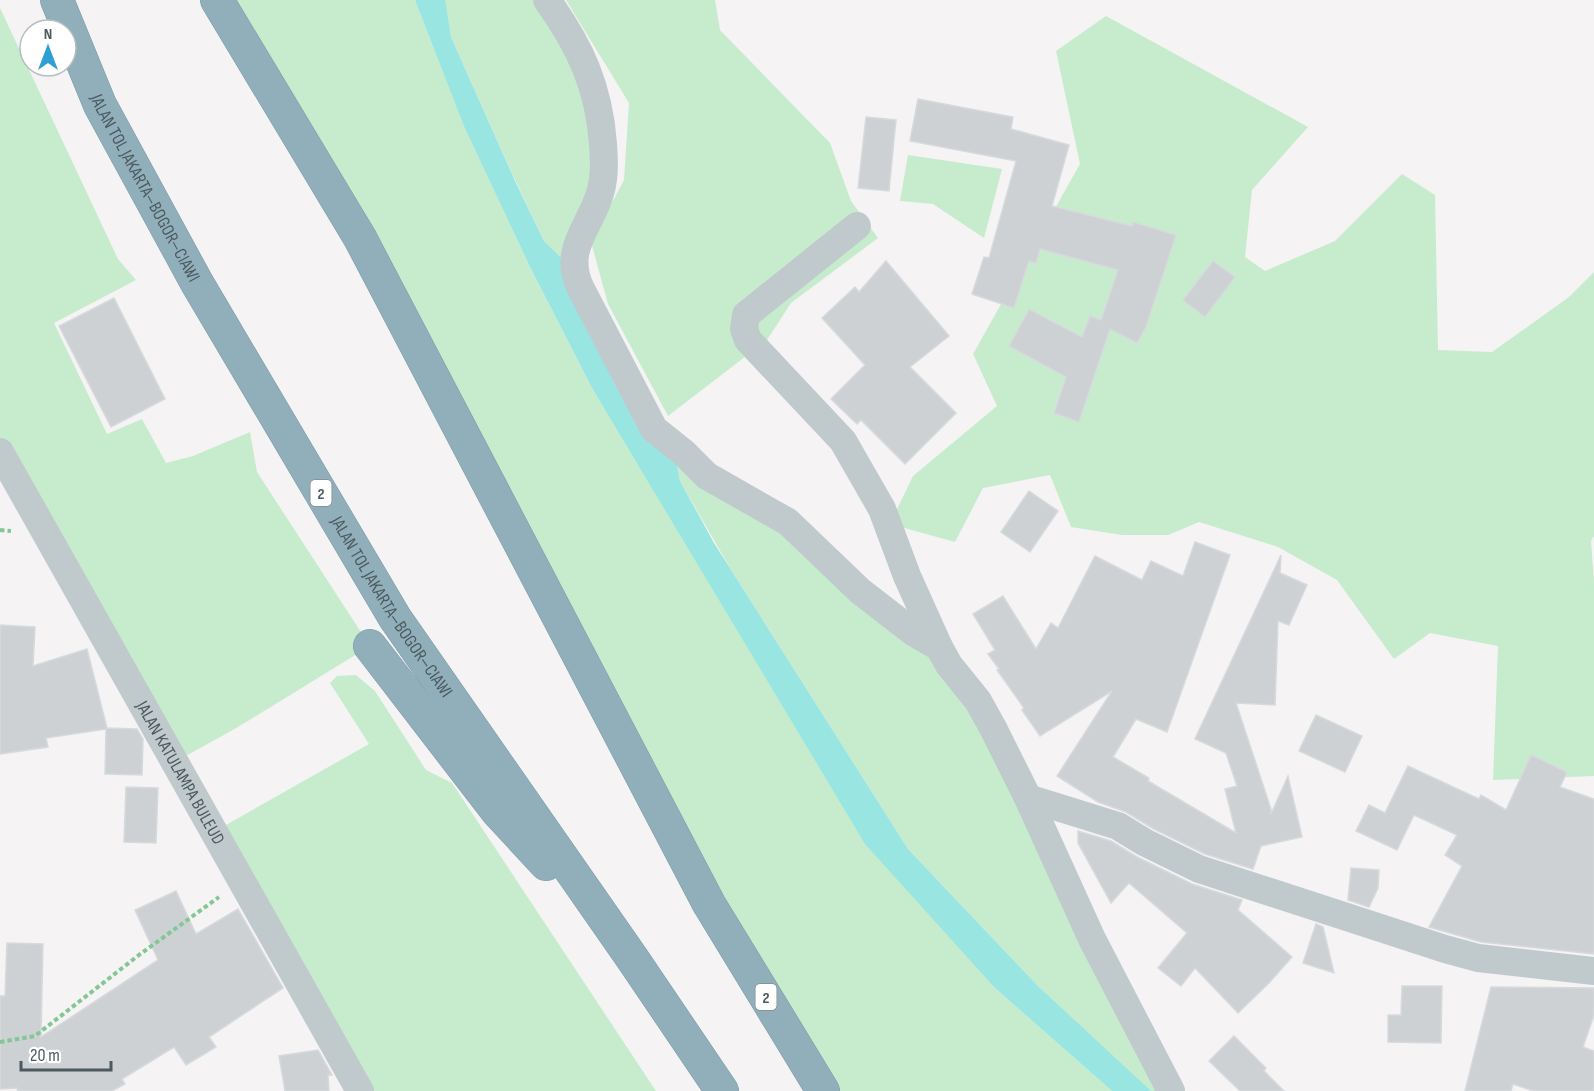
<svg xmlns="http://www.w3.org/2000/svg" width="1594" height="1091" font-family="'Sofia Sans Condensed',sans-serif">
  <rect width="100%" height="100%" fill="#f5f3f3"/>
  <g fill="#c7eccd">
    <path d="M 217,0 L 415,0 L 466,129 L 530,267 L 592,388 L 644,473 L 995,988 L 1112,1091 L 823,1091 Z"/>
    <path d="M 444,0 L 547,0 L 601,116 L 573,269 L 544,241 L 510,169 L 451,37 Z"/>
    <path d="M 566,0 L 715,0 L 720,30 L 830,143 L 851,201 L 878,238 L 791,303 L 767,340 L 668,416 L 608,304 L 591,242 L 624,180 L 629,103 Z"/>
    <path d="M 0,8 L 118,259 L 136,280 L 54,323 L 107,434 L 142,419 L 166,463 L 193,456 L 250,432 L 257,472 L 370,646 L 238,727 L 175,762 L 0,452 Z"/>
    <path d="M 1106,16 L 1308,127 L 1252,190 L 1245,257 L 1265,271 L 1335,241 L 1402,174 L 1435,195 L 1438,350 L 1492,352 L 1569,297 L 1594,272 L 1594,536 L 1591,541 L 1594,583 L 1594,776 L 1493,780 L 1498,646 L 1430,633 L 1394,659 L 1337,580 L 1278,547 L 1199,522 L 1168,535 L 1122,535 L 1071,527 L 1050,475 L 983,488 L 955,542 L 890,524 L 913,476 L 997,406 L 973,354 L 1080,164 L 1056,51 Z"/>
    <path d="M 908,155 L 1002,169 L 984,238 L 933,204 L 900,201 Z"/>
    <path d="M 677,465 L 694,472 L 720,467 L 792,515 L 939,647 L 1171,1091 L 1149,1091 L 1039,987 L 908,849 L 730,568 L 680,481 Z"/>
    <path d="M 356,675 L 375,691 L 426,770 L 452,783 L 656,1091 L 361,1091 L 210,834 L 369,744 L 330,683 L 337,676 Z"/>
  </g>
  <path fill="#99e5e2" d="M 415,0 L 445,0 L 451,37 L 516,183 L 544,241 L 573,269 L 677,465 L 680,481 L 714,543 L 908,849 L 1039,987 L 1151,1091 L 1112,1091 L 995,988 L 865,844 L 592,388 L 530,267 L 464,126 Z"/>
  <g fill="#cdd1d4" stroke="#d7dadd" stroke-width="1.5">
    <path d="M 918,99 L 1013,117 L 1011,129 L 1069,145 L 1052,206 L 1132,226 L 1133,222 L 1176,235 L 1146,327 L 1137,343 L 1110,329 L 1079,422 L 1054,413 L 1066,377 L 1009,346 L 1029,309 L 1082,337 L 1090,316 L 1101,320 L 1118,270 L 1040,249 L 1036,263 L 1029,261 L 1014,308 L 972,294 L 984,257 L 989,258 L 1016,161 L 910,141 Z"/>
    <path d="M 866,117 L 896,120 L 889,191 L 858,188 Z"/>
    <path d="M 886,261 L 949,336 L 910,367 L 956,413 L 905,464 L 861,420 L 857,424 L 831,399 L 865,365 L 822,318 L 855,287 L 859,292 Z"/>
    <path d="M 1213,261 L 1235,277 L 1205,317 L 1183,300 Z"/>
    <path d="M 114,298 L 165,399 L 111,427 L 59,326 Z"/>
    <path d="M 1029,491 L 1058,511 L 1030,552 L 1001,532 Z"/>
    <path d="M 1195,542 L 1230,555 L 1167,732 L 1136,719 L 1113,757 L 1149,778 L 1148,781 L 1236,833 L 1225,789 L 1237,786 L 1226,753 L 1195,739 L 1281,555 L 1280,573 L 1307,585 L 1289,625 L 1278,621 L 1275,705 L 1236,703 L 1271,809 L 1271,814 L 1288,776 L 1302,837 L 1261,846 L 1253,869 L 1205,854 L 1152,828 L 1126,812 L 1098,802 L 1057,776 L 1112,691 L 1040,736 L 1022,710 L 1024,708 L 997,670 L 999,669 L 988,654 L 995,650 L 973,614 L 1003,596 L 1036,649 L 1051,623 L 1058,628 L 1095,556 L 1142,580 L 1151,561 L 1183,576 Z"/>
    <path d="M 0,625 L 35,627 L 33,666 L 87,649 L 107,728 L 137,729 L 143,739 L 142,775 L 105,774 L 106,729 L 46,738 L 48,747 L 0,754 Z"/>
    <path d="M 1316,715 L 1362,736 L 1345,772 L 1299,751 Z"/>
    <path d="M 1531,755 L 1567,772 L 1560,787 L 1594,799 L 1594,954 L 1481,942 L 1429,927 L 1462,866 L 1445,855 L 1457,835 L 1414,815 L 1397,850 L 1356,831 L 1369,805 L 1385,813 L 1408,766 L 1479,799 L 1481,795 L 1506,810 Z"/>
    <path d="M 126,787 L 158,788 L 156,843 L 124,842 Z"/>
    <path d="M 1078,831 L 1111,841 L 1137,857 L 1192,884 L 1242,900 L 1238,910 L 1292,957 L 1269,983 L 1238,1013 L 1195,968 L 1181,986 L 1158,968 L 1187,933 L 1129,883 L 1111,903 L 1078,843 Z"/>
    <path d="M 1351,868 L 1379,870 L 1378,888 L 1369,907 L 1348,900 Z"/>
    <path d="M 176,891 L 196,934 L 238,909 L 283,988 L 209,1037 L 216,1047 L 186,1065 L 174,1047 L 122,1079 L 125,1084 L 112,1091 L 18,1091 L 17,1088 L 0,1089 L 0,996 L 5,996 L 7,943 L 43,944 L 41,1037 L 158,960 L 135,910 Z"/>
    <path d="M 1316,924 L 1323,927 L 1334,973 L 1303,963 Z"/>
    <path d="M 1402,986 L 1442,986 L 1441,1043 L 1388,1042 L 1388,1015 L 1401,1015 Z"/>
    <path d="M 1491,987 L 1594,988 L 1594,1015 L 1583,1047 L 1594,1051 L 1594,1091 L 1533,1091 L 1513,1084 L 1511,1091 L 1465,1091 Z"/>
    <path d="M 1234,1036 L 1266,1068 L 1264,1071 L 1284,1091 L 1240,1091 L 1209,1061 Z"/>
    <path d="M 318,1050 L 332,1075 L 328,1075 L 329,1091 L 285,1091 L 279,1056 Z"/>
  </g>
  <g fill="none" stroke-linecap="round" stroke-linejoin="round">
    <g stroke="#7b9ba7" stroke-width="34">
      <g id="highway">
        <path id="s2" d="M 57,0 L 100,105 L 197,283 L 395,618 L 632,958 L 722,1091"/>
        <path d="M 217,0 L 360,238 L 709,904 L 823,1091"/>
        <path d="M 370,646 L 497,811 L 546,864"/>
      </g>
    </g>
    <g stroke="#82c795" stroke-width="4" stroke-dasharray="4.5 3" stroke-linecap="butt">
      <path d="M 0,530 L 11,531"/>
      <path d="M 0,1042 L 35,1036 L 139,955 L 219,897"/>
    </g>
    <g stroke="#c0cacd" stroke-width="28">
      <path d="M 547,0 C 580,46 599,87 603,144 C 604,159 605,174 601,190 C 592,226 561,248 581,289 L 654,429 L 684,453 L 707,476 L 788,522 L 860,591 L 913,632 L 939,647 L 949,665 L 978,701 L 993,728 L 1028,798 L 1092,939 L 1171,1091"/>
      <path d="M 857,226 L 746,315 L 744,329 L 748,340 L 843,441 L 882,509 L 907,576 L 939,647"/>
      <path id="s1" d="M 0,452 L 360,1091"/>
      <path d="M 1028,798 L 1118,826 L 1144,842 L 1199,869 L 1445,949 L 1478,958 L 1594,971"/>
    </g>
    <use href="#highway" stroke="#90afbb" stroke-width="33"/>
  </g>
  <g text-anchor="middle" stroke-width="4.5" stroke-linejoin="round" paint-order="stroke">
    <g fill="#fff" stroke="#828c8e" stroke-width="1.5">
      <rect x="310.5" y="480" width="21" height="26" rx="4.5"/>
      <rect x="755.5" y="984" width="21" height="26" rx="4.5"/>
    </g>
    <g font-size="16" font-weight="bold" fill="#4c5a5e">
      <text x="321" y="499">2</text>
      <text x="766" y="1003">2</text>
    </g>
    <g font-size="18" fill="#4c5a5e" stroke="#fff">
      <text dy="6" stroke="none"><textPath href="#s2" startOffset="208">JALAN TOL JAKARTA–BOGOR–CIAWI</textPath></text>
      <text dy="6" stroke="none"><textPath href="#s2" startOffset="694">JALAN TOL JAKARTA–BOGOR–CIAWI</textPath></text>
      <text dy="6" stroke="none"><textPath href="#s1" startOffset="368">JALAN KATULAMPA BULEUD</textPath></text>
    </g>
  </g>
  <g transform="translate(48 48)"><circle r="28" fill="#ffffff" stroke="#b7bdbf" stroke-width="1.5"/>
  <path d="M0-4.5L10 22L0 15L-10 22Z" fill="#2e9ed4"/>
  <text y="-9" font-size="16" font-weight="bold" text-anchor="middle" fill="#4c5a5e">N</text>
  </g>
  <path d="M21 1061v9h90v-9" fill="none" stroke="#4c5a5e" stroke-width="3"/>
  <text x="30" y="1061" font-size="18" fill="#4c5a5e" stroke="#ffffff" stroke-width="4.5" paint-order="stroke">20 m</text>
</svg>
